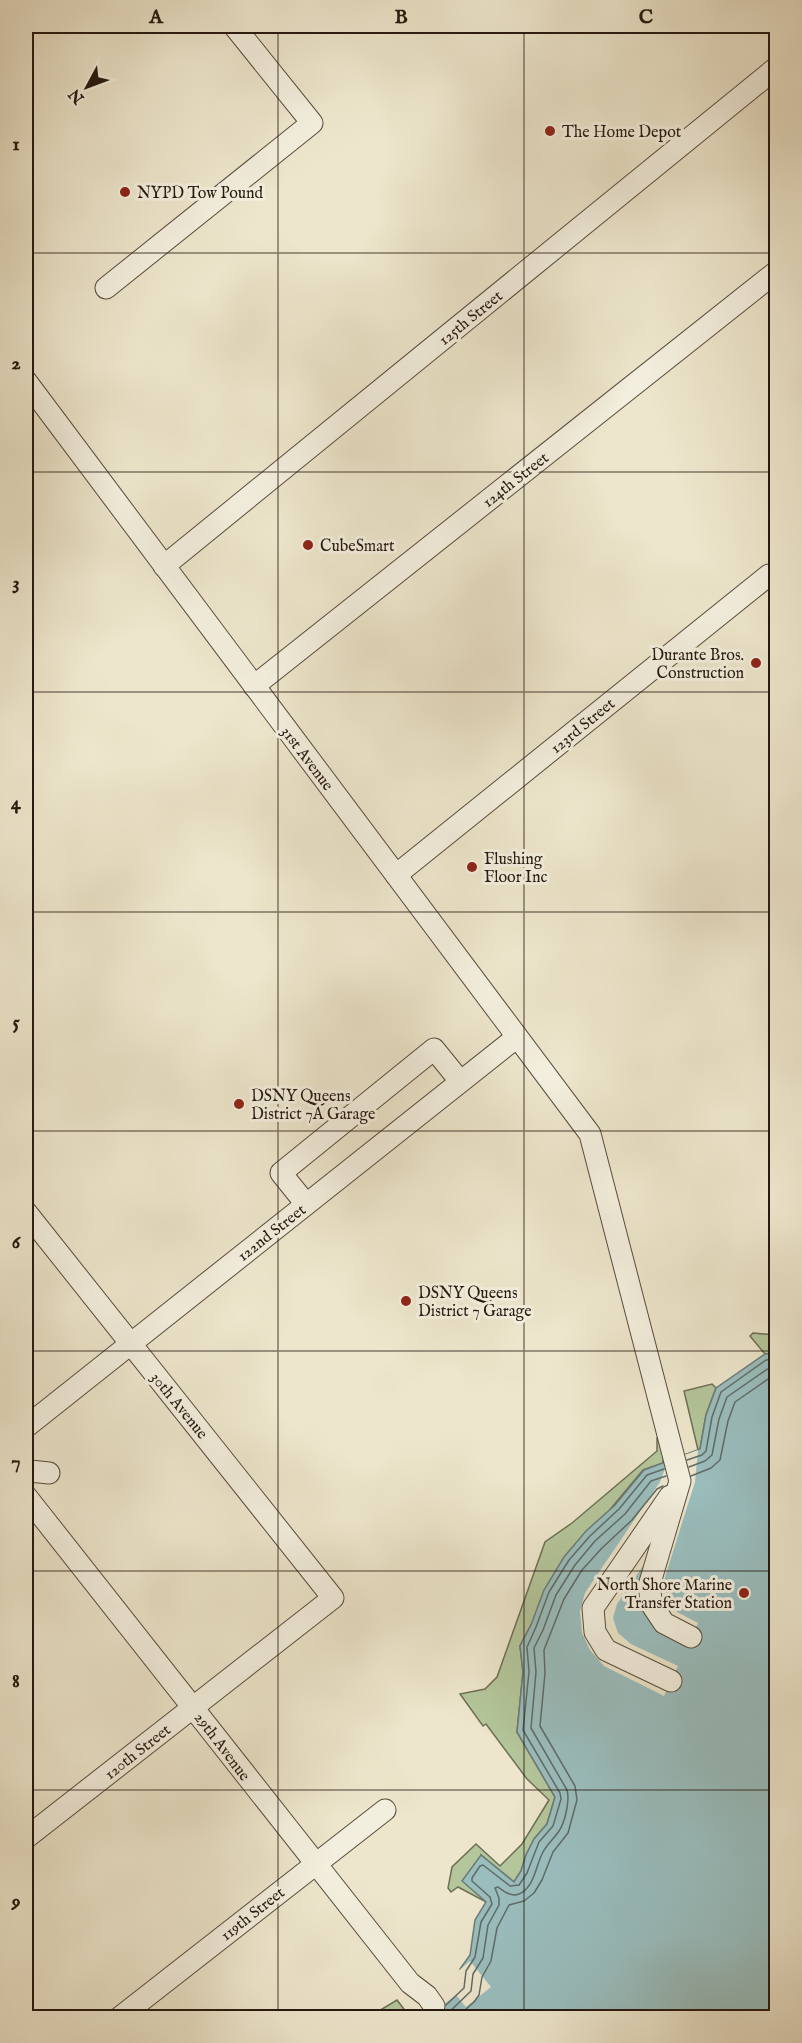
<svg xmlns="http://www.w3.org/2000/svg" width="802" height="2043" font-family="'IM FELL English',serif">
  <rect width="100%" height="100%" fill="#ede6cc"/>
  <filter id="stains"><feTurbulence type="fractalNoise" baseFrequency=".00333" numOctaves="4"/><feColorMatrix values="0 0 0 0 .2 0 0 0 0 .09 0 0 0 0 .02 0 0 0 .5 -.17"/></filter>
  <radialGradient id="worn" r=".72"><stop offset=".6" stop-color="#630" stop-opacity="0"/><stop offset="1" stop-color="#630" stop-opacity=".3"/></radialGradient>
  <g fill="#b4c69b" stroke="#6d6f56" stroke-width="1.5">
    <path d="M 753,1333 L 776,1335 L 776,1353 L 765,1354 L 750,1336 Z"/>
    <path d="M 712,1384 L 716,1388 L 706,1415 L 700,1449 L 698,1450 L 684,1391 Z"/>
    <path d="M 661,1436 L 664,1452 L 663,1463 L 643,1470 L 603,1518 L 531,1625 L 520,1646 L 523,1672 L 517,1732 L 555,1797 L 547,1824 L 534,1839 L 526,1855 L 521,1871 L 514,1882 L 481,1855 L 486,1902 L 458,1887 L 451,1892 L 448,1888 L 452,1867 L 476,1844 L 500,1866 L 522,1844 L 549,1800 L 527,1779 L 486,1724 L 483,1726 L 460,1694 L 485,1689 L 497,1677 L 545,1542 L 572,1523 L 657,1451 L 657,1438 Z"/>
    <path d="M 397,2000 L 410,2017 L 331,2017 L 353,2014 L 369,2017 Z"/>
  </g>
  <path fill="#9abebe" stroke="#6c7c78" stroke-width="1.5" d="M 776,1353 L 776,2017 L 422,2018 L 458,1986 L 460,1969 L 470,1955 L 475,1920 L 486,1902 L 462,1881 L 481,1855 L 514,1882 L 521,1871 L 526,1855 L 534,1839 L 547,1824 L 555,1797 L 517,1732 L 523,1672 L 520,1646 L 531,1625 L 544,1590 L 564,1557 L 586,1531 L 615,1505 L 644,1470 L 700,1449 L 706,1415 L 716,1388 L 765,1354 Z"/>
  <g fill="#ede6cc">
    <path d="M 698,1450 L 695,1482 L 665,1577 L 664,1586 L 669,1602 L 677,1612 L 698,1623 L 688,1644 L 665,1631 L 645,1563 L 617,1604 L 613,1618 L 618,1633 L 631,1644 L 678,1666 L 664,1696 L 604,1666 L 590,1650 L 582,1633 L 580,1611 L 585,1593 L 597,1575 L 660,1482 L 665,1469 L 665,1462 Z"/>
    <path d="M 470,1961 L 491,1987 L 466,2007 L 456,1995 L 443,2005 L 439,1999 L 456,1984 L 456,1973 Z"/>
  </g>
  <g fill="none" stroke-linecap="round" stroke-linejoin="round">
    <g stroke="#606b67" stroke-width="1.5">
      <path d="M 687,1460 L 702,1455 L 706,1451 L 712,1417 L 721,1392 L 766,1360 L 776,1359"/>
      <path d="M 689,1467 L 705,1461 L 712,1455 L 719,1419 L 727,1397 L 769,1368 L 776,1367"/>
      <path d="M 691,1476 L 711,1468 L 720,1460 L 728,1421 L 735,1402 L 771,1377 L 776,1376"/>
      <path d="M 446,2005 L 464,1988 L 466,1971 L 475,1957 L 481,1922 L 492,1904 L 490,1897 L 472,1881 L 472,1878 L 480,1866 L 483,1865 L 510,1886 L 519,1885 L 527,1873 L 539,1842 L 553,1826 L 561,1799 L 560,1793 L 523,1730 L 529,1672 L 527,1647 L 536,1627 L 549,1592 L 569,1560 L 590,1536 L 619,1509 L 647,1475 L 664,1469"/>
      <path d="M 443,2018 L 471,1991 L 473,1974 L 483,1958 L 488,1925 L 499,1905 L 499,1898 L 495,1888 L 498,1887 C 505,1892 511,1897 519,1894 C 534,1888 536,1866 542,1854 C 546,1845 554,1839 559,1831 C 565,1822 570,1801 567,1790 L 531,1728 L 536,1672 L 534,1648 L 543,1630 L 556,1595 L 575,1565 L 595,1541 L 625,1514 L 651,1481 L 666,1476"/>
      <path d="M 456,2018 L 474,2002 L 479,1995 L 482,1977 L 491,1961 L 497,1928 L 509,1905 L 524,1901 L 534,1893 L 542,1880 L 553,1852 L 568,1833 L 577,1800 L 575,1786 L 540,1726 L 545,1673 L 544,1650 L 564,1599 L 582,1570 L 602,1548 L 632,1520 L 657,1489 L 663,1486"/>
    </g>
    <g stroke="#584c3f" stroke-width="23">
      <g id="minor">
        <path d="M 106,288 L 312,123 L 234,26"/>
        <path d="M 26,381 L 590,1134 L 680,1481 L 649,1586 L 652,1605 L 664,1623 L 691,1637"/>
        <path d="M 164,566 L 776,68"/>
        <path d="M 254,686 L 776,272"/>
        <path d="M 396,875 L 769,575"/>
        <path d="M 306,1204 L 281,1173 L 434,1049 L 460,1081"/>
        <path d="M 26,1212 L 333,1598 L 26,1838"/>
        <path d="M 26,1427 L 517,1037"/>
        <path d="M 26,1475 L 30,1471 L 49,1473"/>
        <path d="M 26,1496 L 410,1983 L 427,1996 L 434,2006"/>
        <path d="M 670,1496 L 593,1608 L 595,1632 L 606,1650 L 671,1681"/>
        <path d="M 119,2018 L 385,1810"/>
      </g>
    </g>
    <use href="#minor" stroke="#f3efde" stroke-width="21"/>
  </g>
  <path fill="none" stroke="#261810" stroke-width="1.5" stroke-opacity="0.55" d="M 278,26 L 278,2018M 524,26 L 524,2018M 26,253 L 776,253M 26,472 L 776,472M 26,692 L 776,692M 26,912 L 776,912M 26,1131 L 776,1131M 26,1351 L 776,1351M 26,1571 L 776,1571M 26,1790 L 776,1790"/>
  <g fill="#8f2418" stroke="#f3efde" stroke-width="2">
    <circle cx="550" cy="131" r="6"/>
    <circle cx="125" cy="192" r="6"/>
    <circle cx="308" cy="545" r="6"/>
    <circle cx="756" cy="663" r="6"/>
    <circle cx="472" cy="867" r="6"/>
    <circle cx="239" cy="1104" r="6"/>
    <circle cx="406" cy="1301" r="6"/>
    <circle cx="744" cy="1593" r="6"/>
  </g>
  <g text-anchor="middle" stroke-width="6" stroke-linejoin="round" paint-order="stroke">
    <g font-size="16" fill="#261810" stroke="#f3efde" text-anchor="start">
      <text x="562" y="137">The Home Depot</text>
      <text x="137" y="198">NYPD Tow Pound</text>
      <text x="320" y="551">CubeSmart</text>
      <text x="744" y="660" text-anchor="end">Durante Bros.<tspan x="744" dy="18">Construction</tspan></text>
      <text x="484" y="864">Flushing<tspan x="484" dy="18">Floor Inc</tspan></text>
      <text x="251" y="1101">DSNY Queens<tspan x="251" dy="18">District 7A Garage</tspan></text>
      <text x="418" y="1298">DSNY Queens<tspan x="418" dy="18">District 7 Garage</tspan></text>
      <text x="732" y="1590" text-anchor="end">North Shore Marine<tspan x="732" dy="18">Transfer Station</tspan></text>
    </g>
    <g font-size="16" fill="#261810" stroke="#f3efde">
      <text transform="translate(470 317) rotate(-39)" y="6">125th Street</text>
      <text transform="translate(515 479) rotate(-38)" y="6">124th Street</text>
      <text transform="translate(582 725) rotate(-39)" y="6">123rd Street</text>
      <text transform="translate(308 758) rotate(53)" y="6">31st Avenue</text>
      <text transform="translate(271 1232) rotate(-38)" y="6">122nd Street</text>
      <text transform="translate(180 1405) rotate(51)" y="6">30th Avenue</text>
      <text transform="translate(223 1746) rotate(53)" y="6">29th Avenue</text>
      <text transform="translate(137 1751) rotate(-38)" y="6">120th Street</text>
      <text transform="translate(252 1913) rotate(-38)" y="6">119th Street</text>
    </g>
  </g>
  <rect width="802" height="2043" fill="none" stroke="#ede6cc" stroke-width="66"/>
  <g transform="translate(87 87) rotate(229)" stroke="#f3efde" stroke-width="4.5" paint-order="stroke">
  <path d="M0-4.5L10 22L0 15L-10 22Z" fill="#261810"/>
  <text y="-9" font-size="16" font-weight="bold" text-anchor="middle" fill="#261810">N</text>
  </g>
  <rect x="33" y="33" width="736" height="1977" fill="none" stroke="#261810" stroke-width="2"/>
  <g font-size="20" text-anchor="middle" font-weight="bold" fill="#261810">
    <text x="156" y="23">A</text>
    <text x="401" y="23">B</text>
    <text x="646" y="23">C</text>
    <text x="16" y="150">1</text>
    <text x="16" y="369">2</text>
    <text x="16" y="589">3</text>
    <text x="16" y="809">4</text>
    <text x="16" y="1028">5</text>
    <text x="16" y="1248">6</text>
    <text x="16" y="1468">7</text>
    <text x="16" y="1687">8</text>
    <text x="16" y="1907">9</text>
  </g>
  <rect width="100%" height="100%" filter="url(#stains)"/>
  <rect width="100%" height="100%" fill="url(#worn)"/>
</svg>
